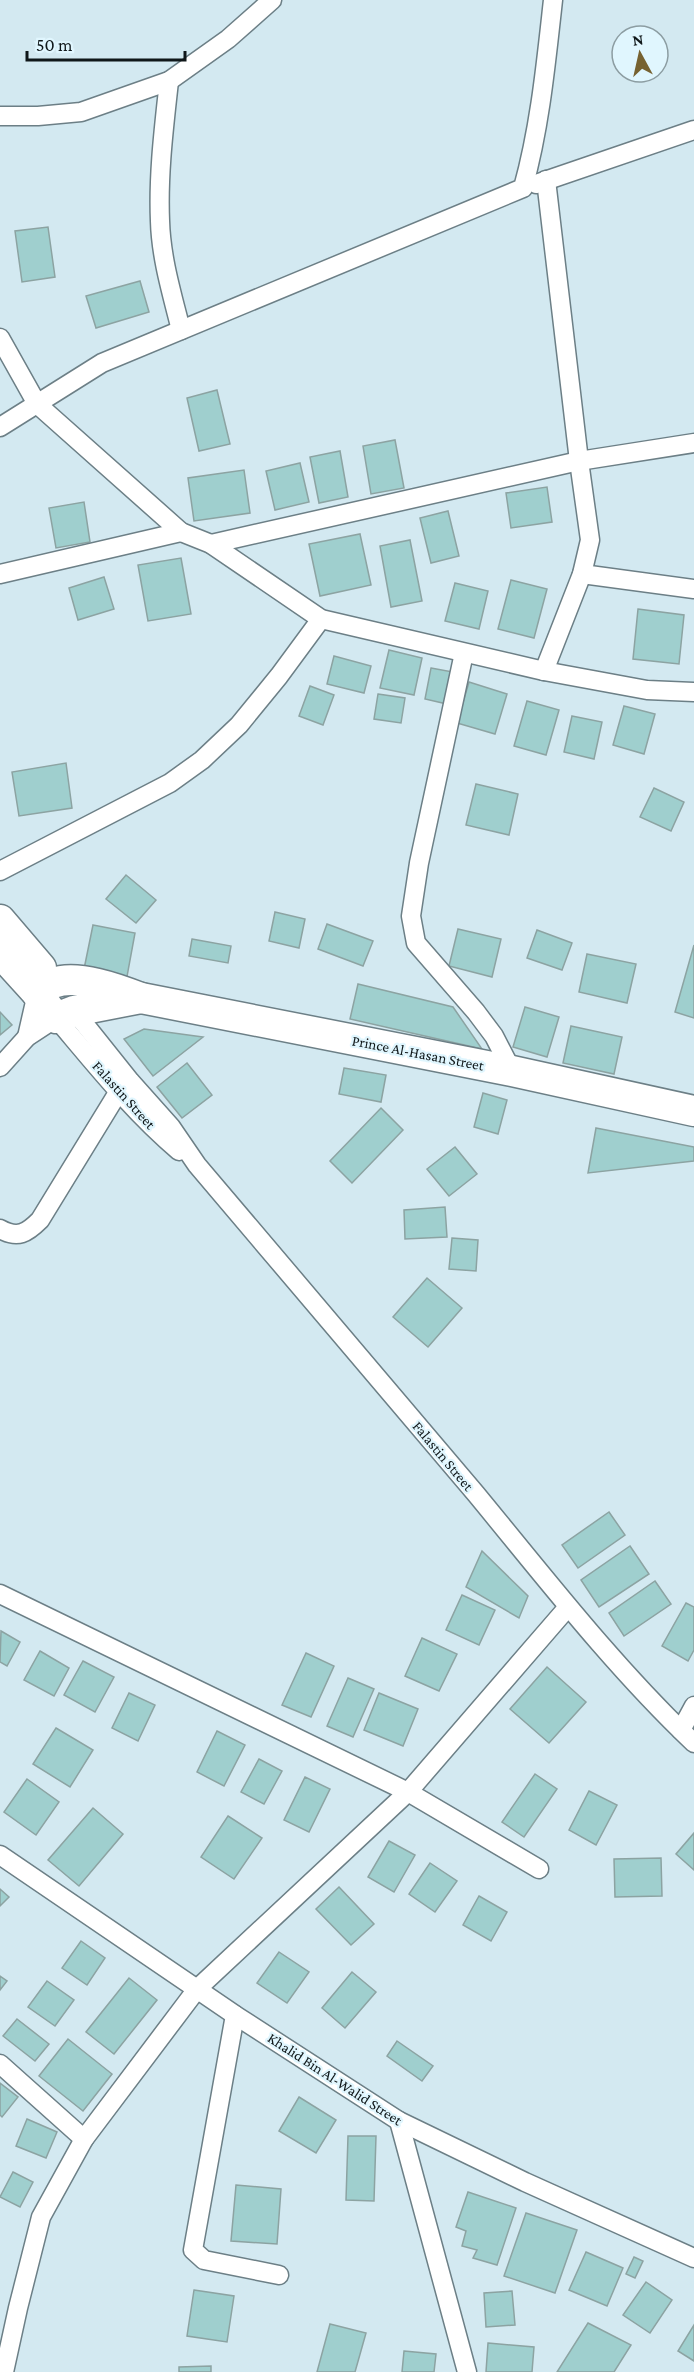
<svg xmlns="http://www.w3.org/2000/svg" width="694" height="2372" font-family="'Crimson Pro',serif">
  <rect width="100%" height="100%" fill="#d3e9f1"/>
  <g fill="#9fcfce" stroke="#8ca3a2" stroke-width="1.5">
    <path d="M 48,227 L 55,277 L 22,282 L 15,231 Z"/>
    <path d="M 140,281 L 149,312 L 96,328 L 86,296 Z"/>
    <path d="M 217,390 L 230,444 L 199,451 L 187,398 Z"/>
    <path d="M 395,440 L 404,488 L 371,494 L 363,446 Z"/>
    <path d="M 340,451 L 348,497 L 319,503 L 310,457 Z"/>
    <path d="M 300,463 L 309,502 L 275,510 L 266,471 Z"/>
    <path d="M 244,470 L 250,513 L 194,521 L 188,478 Z"/>
    <path d="M 547,487 L 552,522 L 511,528 L 506,493 Z"/>
    <path d="M 84,502 L 90,542 L 56,548 L 49,508 Z"/>
    <path d="M 448,511 L 459,556 L 431,563 L 420,518 Z"/>
    <path d="M 360,534 L 371,585 L 320,596 L 309,544 Z"/>
    <path d="M 410,540 L 422,601 L 391,607 L 380,546 Z"/>
    <path d="M 181,558 L 191,614 L 148,621 L 138,565 Z"/>
    <path d="M 104,577 L 114,609 L 78,620 L 69,588 Z"/>
    <path d="M 511,580 L 547,589 L 534,638 L 498,629 Z"/>
    <path d="M 455,583 L 488,591 L 479,629 L 445,621 Z"/>
    <path d="M 638,609 L 684,615 L 679,664 L 633,659 Z"/>
    <path d="M 389,650 L 422,658 L 414,695 L 380,688 Z"/>
    <path d="M 334,656 L 371,666 L 364,693 L 327,684 Z"/>
    <path d="M 431,668 L 453,672 L 447,704 L 425,699 Z"/>
    <path d="M 469,682 L 507,694 L 495,734 L 457,723 Z"/>
    <path d="M 310,686 L 334,695 L 323,725 L 299,716 Z"/>
    <path d="M 378,694 L 405,698 L 401,723 L 374,719 Z"/>
    <path d="M 527,701 L 559,710 L 546,755 L 514,746 Z"/>
    <path d="M 624,706 L 655,714 L 644,754 L 613,745 Z"/>
    <path d="M 572,716 L 602,722 L 594,759 L 564,752 Z"/>
    <path d="M 66,763 L 72,808 L 19,816 L 12,772 Z"/>
    <path d="M 476,784 L 518,794 L 509,835 L 466,825 Z"/>
    <path d="M 654,788 L 684,802 L 671,831 L 640,817 Z"/>
    <path d="M 126,875 L 156,900 L 136,923 L 106,899 Z"/>
    <path d="M 275,912 L 305,919 L 299,948 L 269,941 Z"/>
    <path d="M 327,924 L 373,941 L 363,966 L 318,949 Z"/>
    <path d="M 93,925 L 135,933 L 126,982 L 83,974 Z"/>
    <path d="M 458,929 L 501,939 L 492,977 L 449,966 Z"/>
    <path d="M 537,930 L 572,943 L 562,970 L 527,958 Z"/>
    <path d="M 192,939 L 231,946 L 228,963 L 189,956 Z"/>
    <path d="M 694,945 L 694,1018 L 675,1012 Z"/>
    <path d="M 587,954 L 636,964 L 627,1003 L 579,992 Z"/>
    <path d="M 358,984 L 453,1007 L 482,1049 L 350,1019 Z"/>
    <path d="M 525,1007 L 559,1017 L 547,1057 L 513,1047 Z"/>
    <path d="M 0,1012 L 12,1025 L 0,1035 Z"/>
    <path d="M 571,1026 L 622,1037 L 614,1074 L 563,1063 Z"/>
    <path d="M 144,1029 L 203,1037 L 153,1076 L 124,1039 Z"/>
    <path d="M 187,1063 L 212,1095 L 182,1118 L 157,1087 Z"/>
    <path d="M 344,1068 L 386,1075 L 381,1102 L 339,1094 Z"/>
    <path d="M 483,1093 L 507,1100 L 498,1134 L 474,1127 Z"/>
    <path d="M 381,1108 L 403,1130 L 352,1183 L 330,1161 Z"/>
    <path d="M 596,1128 L 694,1147 L 694,1161 L 588,1173 Z"/>
    <path d="M 455,1147 L 477,1174 L 449,1196 L 427,1169 Z"/>
    <path d="M 445,1207 L 447,1237 L 405,1239 L 404,1210 Z"/>
    <path d="M 452,1238 L 478,1240 L 476,1271 L 449,1269 Z"/>
    <path d="M 427,1278 L 462,1308 L 428,1347 L 393,1317 Z"/>
    <path d="M 609,1512 L 625,1535 L 578,1568 L 562,1545 Z"/>
    <path d="M 630,1546 L 649,1574 L 599,1607 L 581,1580 Z"/>
    <path d="M 482,1551 L 528,1596 L 519,1618 L 466,1587 Z"/>
    <path d="M 655,1581 L 671,1604 L 624,1636 L 609,1613 Z"/>
    <path d="M 462,1595 L 495,1610 L 479,1645 L 446,1630 Z"/>
    <path d="M 686,1603 L 694,1607 L 694,1650 L 688,1661 L 662,1646 Z"/>
    <path d="M 1,1631 L 20,1642 L 7,1666 L 0,1662 Z"/>
    <path d="M 422,1638 L 457,1654 L 439,1691 L 405,1676 Z"/>
    <path d="M 40,1651 L 69,1668 L 54,1696 L 24,1680 Z"/>
    <path d="M 306,1653 L 334,1666 L 311,1717 L 282,1705 Z"/>
    <path d="M 83,1661 L 114,1677 L 95,1712 L 64,1695 Z"/>
    <path d="M 547,1667 L 586,1702 L 549,1743 L 510,1709 Z"/>
    <path d="M 348,1678 L 374,1689 L 353,1737 L 327,1726 Z"/>
    <path d="M 129,1693 L 155,1705 L 138,1741 L 112,1728 Z"/>
    <path d="M 379,1693 L 418,1709 L 403,1746 L 364,1730 Z"/>
    <path d="M 56,1728 L 93,1750 L 70,1787 L 33,1764 Z"/>
    <path d="M 217,1731 L 245,1745 L 224,1786 L 197,1772 Z"/>
    <path d="M 259,1759 L 282,1771 L 264,1804 L 241,1792 Z"/>
    <path d="M 535,1774 L 557,1789 L 524,1837 L 502,1822 Z"/>
    <path d="M 305,1777 L 330,1789 L 309,1832 L 284,1820 Z"/>
    <path d="M 27,1779 L 59,1802 L 36,1835 L 4,1812 Z"/>
    <path d="M 589,1791 L 617,1805 L 596,1845 L 569,1830 Z"/>
    <path d="M 93,1808 L 123,1834 L 79,1886 L 48,1860 Z"/>
    <path d="M 228,1816 L 262,1838 L 234,1879 L 201,1857 Z"/>
    <path d="M 694,1833 L 694,1870 L 676,1854 Z"/>
    <path d="M 389,1841 L 415,1855 L 394,1892 L 368,1877 Z"/>
    <path d="M 661,1858 L 662,1896 L 615,1897 L 614,1859 Z"/>
    <path d="M 430,1863 L 457,1881 L 435,1912 L 409,1894 Z"/>
    <path d="M 339,1887 L 374,1924 L 351,1945 L 316,1909 Z"/>
    <path d="M 0,1889 L 9,1897 L 0,1906 Z"/>
    <path d="M 479,1896 L 507,1912 L 491,1941 L 463,1925 Z"/>
    <path d="M 81,1941 L 105,1958 L 87,1985 L 62,1968 Z"/>
    <path d="M 279,1952 L 309,1972 L 287,2003 L 257,1983 Z"/>
    <path d="M 352,1972 L 376,1992 L 345,2028 L 322,2008 Z"/>
    <path d="M 0,1976 L 7,1981 L 0,1990 Z"/>
    <path d="M 129,1978 L 157,2000 L 114,2054 L 86,2032 Z"/>
    <path d="M 47,1981 L 74,2000 L 55,2026 L 28,2007 Z"/>
    <path d="M 17,2019 L 49,2044 L 35,2061 L 3,2036 Z"/>
    <path d="M 68,2039 L 112,2074 L 83,2111 L 39,2076 Z"/>
    <path d="M 397,2041 L 433,2066 L 422,2081 L 387,2056 Z"/>
    <path d="M 0,2083 L 18,2097 L 2,2117 L 0,2115 Z"/>
    <path d="M 299,2097 L 336,2120 L 316,2153 L 279,2131 Z"/>
    <path d="M 27,2119 L 57,2132 L 46,2158 L 16,2146 Z"/>
    <path d="M 348,2136 L 376,2136 L 374,2201 L 346,2200 Z"/>
    <path d="M 13,2172 L 33,2182 L 20,2207 L 0,2197 Z"/>
    <path d="M 236,2185 L 281,2189 L 277,2244 L 231,2241 Z"/>
    <path d="M 468,2192 L 516,2208 L 497,2265 L 473,2258 L 477,2250 L 462,2246 L 466,2231 L 456,2227 Z"/>
    <path d="M 526,2213 L 577,2230 L 555,2293 L 504,2276 Z"/>
    <path d="M 586,2252 L 623,2268 L 607,2306 L 569,2290 Z"/>
    <path d="M 634,2257 L 643,2261 L 635,2278 L 626,2274 Z"/>
    <path d="M 646,2282 L 672,2300 L 650,2333 L 623,2315 Z"/>
    <path d="M 194,2290 L 234,2296 L 227,2342 L 187,2336 Z"/>
    <path d="M 512,2291 L 515,2325 L 486,2327 L 484,2293 Z"/>
    <path d="M 588,2323 L 631,2345 L 614,2372 L 557,2372 Z"/>
    <path d="M 330,2324 L 366,2333 L 355,2372 L 317,2372 Z"/>
    <path d="M 694,2325 L 694,2361 L 678,2351 Z"/>
    <path d="M 488,2343 L 534,2347 L 532,2372 L 486,2372 Z"/>
    <path d="M 404,2351 L 436,2354 L 434,2372 L 402,2372 Z"/>
    <path d="M 211,2366 L 211,2372 L 179,2372 L 179,2367 Z"/>
  </g>
  <g fill="none" stroke-linecap="round" stroke-linejoin="round">
    <g stroke="#6c7f86" stroke-width="21">
      <g id="street">
        <path d="M 169,81 C 164,127 158,174 160,221 C 161,258 172,294 181,330"/>
        <path d="M 0,116 L 38,116 L 81,112 L 169,81 L 228,39 L 272,0"/>
        <path d="M 536,184 L 694,130"/>
        <path d="M 0,338 L 37,404 L 181,532 L 211,544 L 321,619 L 544,671 L 647,690 L 694,692"/>
        <path d="M 0,427 L 102,363 L 523,188 C 540,127 546,63 553,0"/>
        <path d="M 211,544 L 579,461 L 694,443"/>
        <path d="M 0,574 L 181,532"/>
        <path d="M 582,574 L 694,589"/>
        <path d="M 464,653 L 419,863 L 411,916 L 416,943 L 476,1012 L 494,1036 L 512,1071"/>
        <path d="M 544,671 L 582,574 L 590,540 L 579,461 L 546,180"/>
        <path d="M 0,871 L 170,783 L 202,760 L 239,725 L 279,676 L 321,619"/>
        <path d="M 74,1011 L 130,1081 L 171,1127 L 197,1165 C 290,1275 383,1384 476,1494 C 546,1579 614,1667 694,1743"/>
        <path d="M 27,1037 L 37,993"/>
        <path d="M 0,1067 L 27,1037 L 56,1018 C 95,1064 133,1112 179,1151"/>
        <path d="M 0,1229 C 18,1239 27,1233 40,1220 L 119,1091"/>
        <path d="M 0,1594 L 408,1792 L 539,1869"/>
        <path d="M 681,1730 L 694,1706"/>
        <path d="M 0,1855 L 235,2015 L 399,2121 L 525,2182 L 694,2258"/>
        <path d="M 235,2015 L 193,2250 L 204,2260 L 279,2275"/>
        <path d="M 0,2064 L 84,2139"/>
        <path d="M 399,2121 L 467,2372"/>
        <path d="M 4,2372 L 18,2308 L 41,2217 L 84,2139 L 197,1989 L 408,1792 L 568,1607"/>
      </g>
    </g>
    <g stroke="#6c7f86" stroke-width="33">
      <g id="primary">
        <path d="M 0,920 L 41,968"/>
        <path d="M 0,952 L 37,993 L 56,1018 L 74,1011 L 141,998"/>
        <path d="M 37,993 C 42,990 48,985 53,983 C 77,974 118,989 141,998 L 512,1071 L 694,1111"/>
      </g>
    </g>
    <use href="#street" stroke="#fff" stroke-width="18"/>
    <use href="#primary" stroke="#fff" stroke-width="30"/>
  </g>
  <g text-anchor="middle" stroke-width="4.5" stroke-linejoin="round" paint-order="stroke">
    <g font-size="15" fill="#0f1719" stroke="#e0f6fe">
      <text transform="translate(418 1053) rotate(11)" y="5">Prince Al-Hasan Street</text>
      <text transform="translate(124 1095) rotate(48)" y="5">Falastin Street</text>
      <text transform="translate(443 1456) rotate(50)" y="5">Falastin Street</text>
      <text transform="translate(335 2079) rotate(33)" y="5">Khalid Bin Al-Walid Street</text>
    </g>
  </g>
  <g transform="translate(640 54) rotate(352)"><circle r="28" fill="#e0f6fe" stroke="#8c9da2" stroke-width="1.5"/>
  <path d="M0-4.5L10 22L0 15L-10 22Z" fill="#766231"/>
  <text y="-9" font-size="16" font-weight="bold" text-anchor="middle" fill="#0f1719">N</text>
  </g>
  <path d="M27 51v9h158v-9" fill="none" stroke="#0f1719" stroke-width="3"/>
  <text x="36" y="51" font-size="18" fill="#0f1719" stroke="#e0f6fe" stroke-width="4.5" paint-order="stroke">50 m</text>
</svg>
